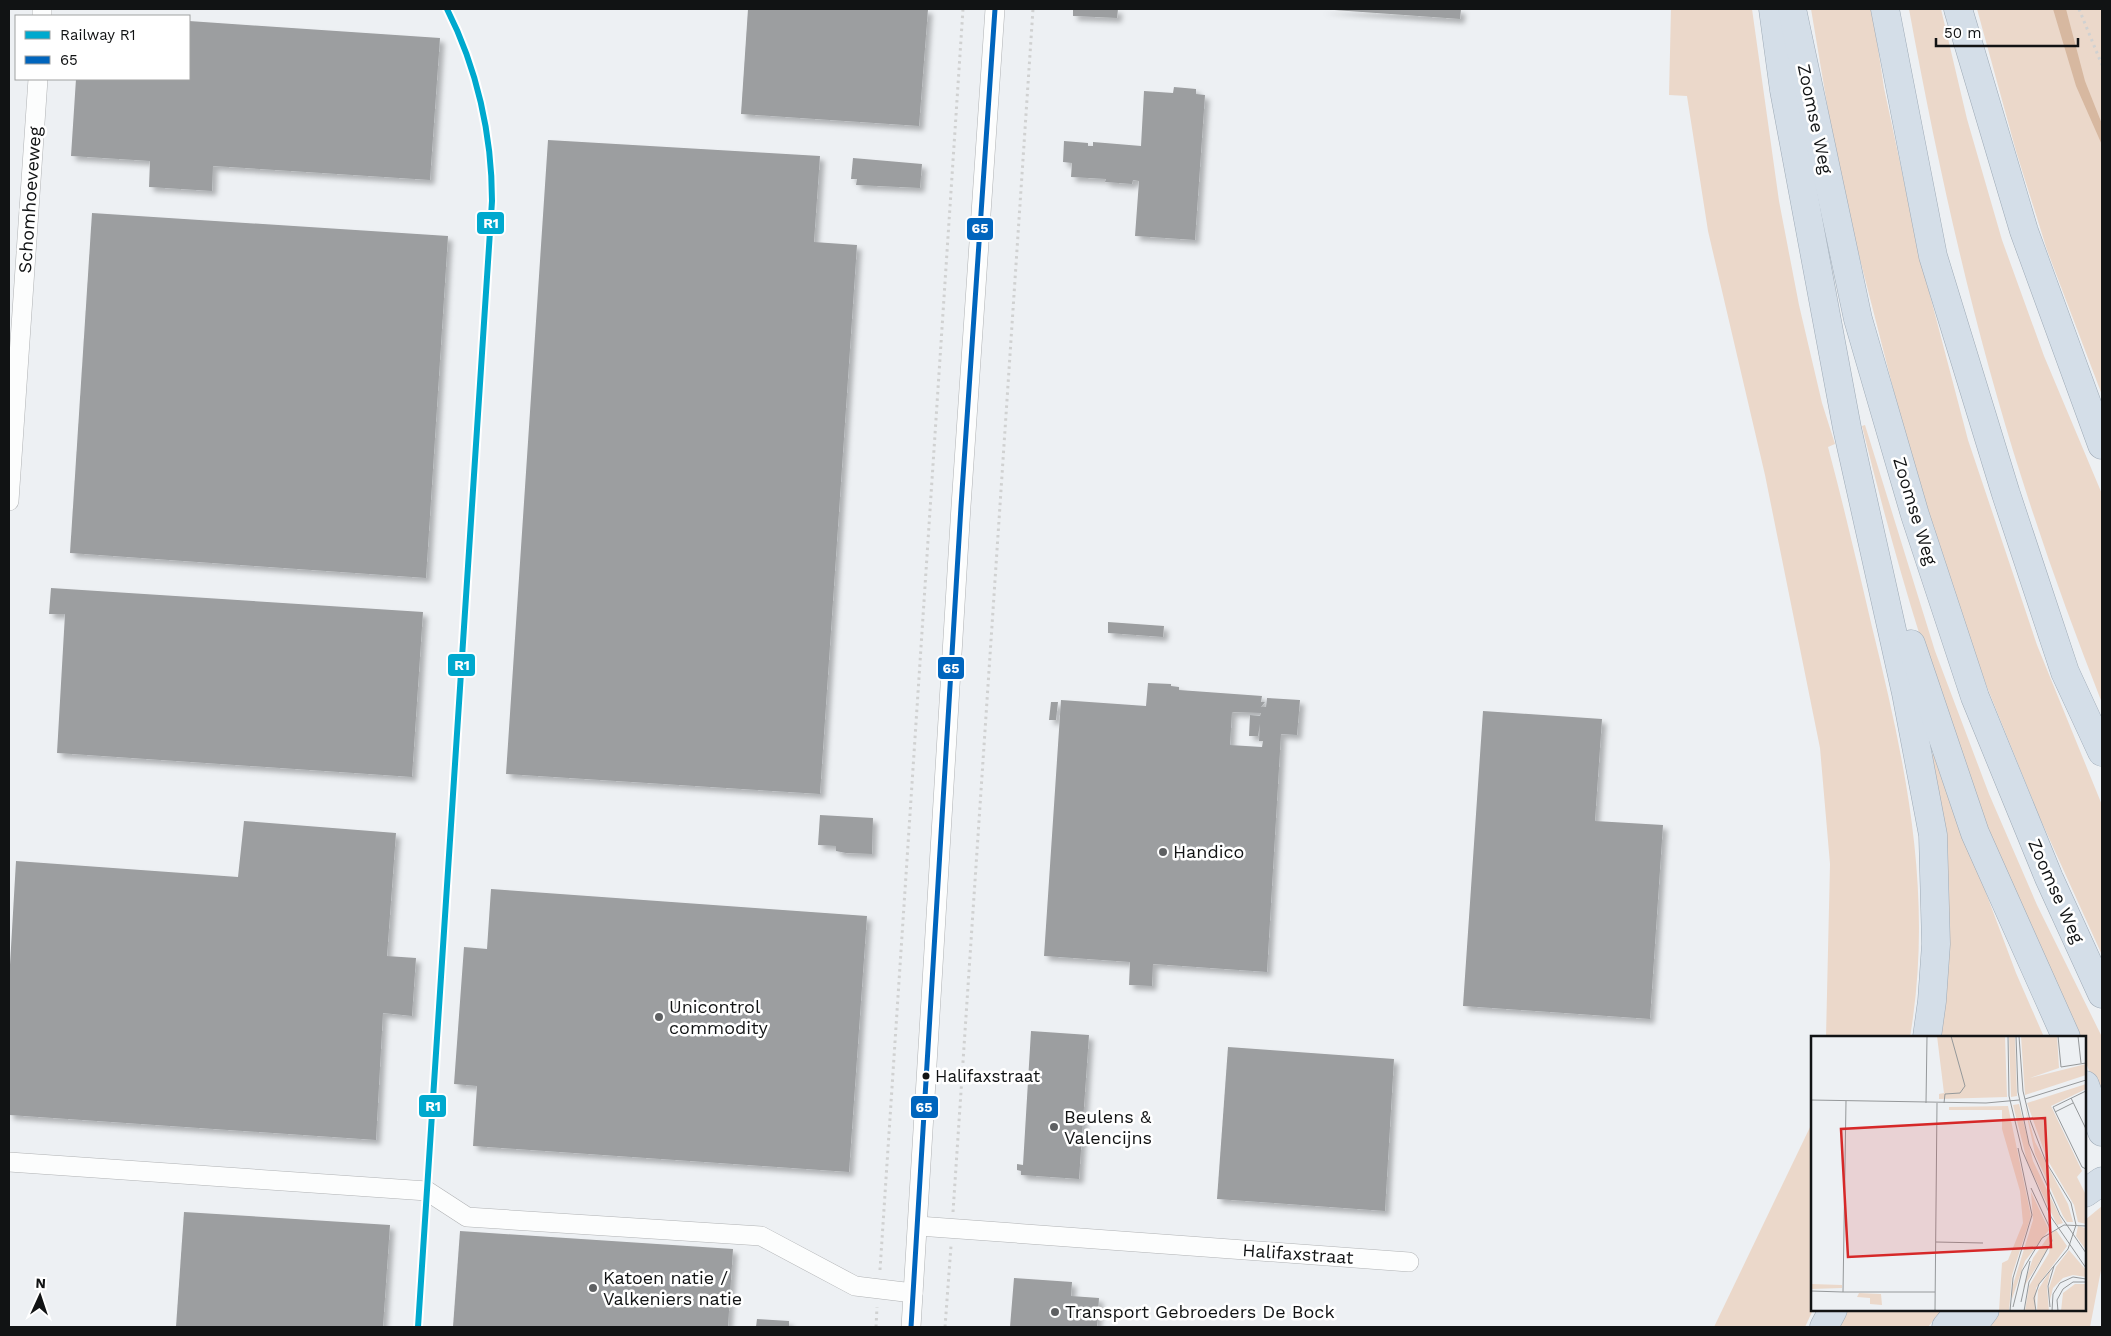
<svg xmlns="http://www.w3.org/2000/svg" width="2111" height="1336" font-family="'Work Sans',sans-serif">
  <defs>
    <filter id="shadow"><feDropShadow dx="4.5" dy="4.5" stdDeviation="2.5" flood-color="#0004"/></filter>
  </defs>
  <rect width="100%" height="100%" fill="#edf0f3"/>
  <g fill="#ebd8ca">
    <path d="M 1671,9 L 1752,9 L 1779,201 L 1799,305 L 1822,403 L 1835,444 L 1828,447 C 1844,507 1858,567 1872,627 C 1906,765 1934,895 1910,1037 L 1826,1037 L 1830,864 L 1820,748 L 1765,475 L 1708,231 L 1687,96 L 1669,95 Z"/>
    <path d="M 1811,9 L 1872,9 L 1884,88 L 1921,261 L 1968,440 L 2037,645 L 2102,805 L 2102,955 L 2039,816 L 1979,667 L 1940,552 L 1904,431 L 1840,181 Z"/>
    <path d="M 1909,9 L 1941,9 L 1967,119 L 2002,240 L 2044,356 L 2102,494 L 2102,703 C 2073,629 2046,555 2022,479 C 1973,326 1938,167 1909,9 Z"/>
    <path d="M 1977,9 L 2102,9 L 2102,395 L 2047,250 L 2016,151 Z"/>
    <path d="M 1865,425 L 1935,651 L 1989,794 L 2037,905 L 2102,1037 L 2102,1105 L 2085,1060 L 2085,1037 L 2075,1037 C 2041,958 2006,880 1976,799 C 1930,678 1893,552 1862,426 Z"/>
    <path d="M 1934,754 L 2016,973 L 2044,1037 L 1939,1037 L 1930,755 Z"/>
    <path d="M 1812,1123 L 1813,1310 L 1805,1327 L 1714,1327 Z"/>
    <path d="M 2102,1206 L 2102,1265 L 2090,1327 L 1985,1327 L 1998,1310 L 2085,1310 L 2085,1220 Z"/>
    <path d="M 1845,1310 L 1942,1310 L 1928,1327 L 1836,1327 Z"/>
  </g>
  <path fill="#d7b8a0" d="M 2053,9 L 2066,9 L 2085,81 L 2102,124 L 2102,145 L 2076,86 Z"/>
  <g fill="#9c9ea0" fill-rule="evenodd" filter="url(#shadow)">
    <path d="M 748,9 L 928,9 L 919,126 L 741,114 Z"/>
    <path d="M 1073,9 L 1118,9 L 1117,18 L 1073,16 Z"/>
    <path d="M 1320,9 L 1461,9 L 1460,19 Z"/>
    <path d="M 189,21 L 440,38 L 430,180 L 213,166 L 212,191 L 149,187 L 150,161 L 71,156 L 76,79 L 189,79 Z"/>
    <path d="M 1174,87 L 1196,89 L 1196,94 L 1205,95 L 1195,240 L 1135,236 L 1139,181 L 1133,180 L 1132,184 L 1105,182 L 1106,179 L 1071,177 L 1072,163 L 1063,162 L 1064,141 L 1088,143 L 1088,146 L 1093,146 L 1093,142 L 1141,146 L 1144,91 L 1173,93 Z"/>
    <path d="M 548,140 L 820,156 L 814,242 L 857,245 L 820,794 L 506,774 Z"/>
    <path d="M 853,158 L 922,164 L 920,188 L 856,185 L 857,179 L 851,179 Z"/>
    <path d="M 92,213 L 448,236 L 426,578 L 70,553 Z"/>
    <path d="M 51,588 L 423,612 L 412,777 L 57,753 L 65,614 L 49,614 Z"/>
    <path d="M 1108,622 L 1164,626 L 1163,637 L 1108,633 Z"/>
    <path d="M 1148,683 L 1171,684 L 1171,686 L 1179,687 L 1179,690 L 1262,696 L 1261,702 L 1265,702 L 1261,707 L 1266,707 L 1267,698 L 1300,700 L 1297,735 L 1281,734 L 1267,972 L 1153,964 L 1152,986 L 1129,985 L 1130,962 L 1044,956 L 1061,700 L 1146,706 ZM 1232,712 L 1261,713 L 1260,716 L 1250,715 L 1249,736 L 1258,736 L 1260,724 L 1259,741 L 1263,741 L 1262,747 L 1230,745 Z"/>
    <path d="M 1051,702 L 1058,702 L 1056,720 L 1049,720 Z"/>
    <path d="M 1483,711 L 1602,719 L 1595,821 L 1663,825 L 1650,1019 L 1463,1006 Z"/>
    <path d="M 820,815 L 873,818 L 872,854 L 846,853 L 836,851 L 836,846 L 818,845 Z"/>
    <path d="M 244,821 L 396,833 L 387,956 L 416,958 L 412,1016 L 383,1013 L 376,1140 L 9,1115 L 9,982 L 16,861 L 238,877 Z"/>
    <path d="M 491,889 L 867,916 L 849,1172 L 473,1146 L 477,1086 L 454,1084 L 464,947 L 487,949 Z"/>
    <path d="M 1031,1031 L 1089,1035 L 1079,1179 L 1021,1175 L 1021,1171 L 1017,1170 L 1017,1164 L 1023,1165 Z"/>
    <path d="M 1228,1047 L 1394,1059 L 1385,1211 L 1217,1199 Z"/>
    <path d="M 184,1212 L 390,1225 L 383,1327 L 176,1327 Z"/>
    <path d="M 460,1231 L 733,1249 L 728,1327 L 453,1327 Z"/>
    <path d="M 1014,1278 L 1072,1282 L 1071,1296 L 1099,1298 L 1097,1327 L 1010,1327 Z"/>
    <path d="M 757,1319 L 789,1321 L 789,1327 L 756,1327 Z"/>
  </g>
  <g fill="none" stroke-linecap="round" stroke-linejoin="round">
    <g stroke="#b0b2b4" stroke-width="20">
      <g id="minor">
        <path d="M 42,16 L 42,9"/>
        <path d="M 9,501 L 38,79"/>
        <path d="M 9,1162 L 427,1191 L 467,1217 L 761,1236 L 855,1286 L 913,1293"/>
        <path d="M 918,1226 L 1409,1262"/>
        <path d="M 911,1327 L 961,506 L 995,9"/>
      </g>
    </g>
    <g stroke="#9eaab6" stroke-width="29">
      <g id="highway">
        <path d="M 1773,9 L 1784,90 L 1847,428 L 1906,693 L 1933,835 L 1936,944 L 1932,1001 L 1927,1037"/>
        <path d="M 1792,9 L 1858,319 L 1915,515 L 1975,697 L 2049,878 L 2102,994"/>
        <path d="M 1885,9 L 1933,256 L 2006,494 L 2065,672 L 2102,752"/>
        <path d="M 1958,9 L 2024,231 L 2102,445"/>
        <path d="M 1911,644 L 1975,833 L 2066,1037"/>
        <path d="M 2085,1085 L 2102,1132"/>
        <path d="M 2085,1193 L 2102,1181"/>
        <path d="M 1824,1327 L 1833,1310"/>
        <path d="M 1946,1327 L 1960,1310"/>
        <path d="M 1972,1327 L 1985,1310"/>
      </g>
    </g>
    <g stroke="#d0d1d1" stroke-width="3" stroke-dasharray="2.5 4" stroke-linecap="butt">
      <path d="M 2079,9 L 2102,65"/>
      <path d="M 953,1212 L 1033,9"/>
      <path d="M 880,1270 L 963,9"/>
      <path d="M 876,1327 L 877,1307"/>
      <path d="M 945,1327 L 951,1246"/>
    </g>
    <use href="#minor" stroke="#fcfdfd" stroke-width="19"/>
    <use href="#highway" stroke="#d4dee8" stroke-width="28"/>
    <g stroke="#fff" stroke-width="9">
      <path id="bus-1" d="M 911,1327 L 961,506 L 995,9"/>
    </g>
    <use href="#bus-1" stroke="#0065bd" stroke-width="5"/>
    <g stroke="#fff" stroke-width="10">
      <path id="rail-1" d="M 418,1327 L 492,201 C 492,135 477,68 447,9"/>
    </g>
    <use href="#rail-1" stroke="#00a9ce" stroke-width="6"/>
  </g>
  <g fill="#5e6062" stroke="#fff" stroke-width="2">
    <circle cx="1163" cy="852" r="5"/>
    <circle cx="659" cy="1017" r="5"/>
    <circle cx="1054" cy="1127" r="5"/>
    <circle cx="593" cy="1288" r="5"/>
    <circle cx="1055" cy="1312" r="5"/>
  </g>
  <circle fill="#111314" stroke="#fff" stroke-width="2" cx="926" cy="1076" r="4.5"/>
  <g text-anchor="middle" stroke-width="5" stroke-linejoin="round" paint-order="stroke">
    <g font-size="17" fill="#111314" stroke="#fff" text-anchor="start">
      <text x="935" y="1082">Halifaxstraat</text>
    </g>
    <g font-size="18" fill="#111314" stroke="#fff">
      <text transform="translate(1815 119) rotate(78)" y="6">Zoomse Weg</text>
      <text transform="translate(30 200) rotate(-86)" y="6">Schomhoeveweg</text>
      <text transform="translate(1915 511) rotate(73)" y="6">Zoomse Weg</text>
      <text transform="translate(2056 891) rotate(66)" y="6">Zoomse Weg</text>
      <text transform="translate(1298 1254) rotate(4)" y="6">Halifaxstraat</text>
    </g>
    <g font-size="18" fill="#111314" stroke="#fff" text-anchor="start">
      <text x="1173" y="858">Handico</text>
      <text x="669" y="1013">Unicontrol<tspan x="669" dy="21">commodity</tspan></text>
      <text x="1064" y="1123">Beulens &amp;<tspan x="1064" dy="21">Valencijns</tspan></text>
      <text x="603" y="1284">Katoen natie /<tspan x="603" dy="21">Valkeniers natie</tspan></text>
      <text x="1065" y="1318">Transport Gebroeders De Bock</text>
    </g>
  </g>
  <g transform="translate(1811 1036)">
    <rect width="275" height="275" fill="#edf0f3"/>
    <path d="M 126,0 L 194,0 L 196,61 L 128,63 L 128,58 L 133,57 ZM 198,0 L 204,0 L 206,60 L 200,61 ZM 210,0 L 246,0 L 248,32 L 219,42 L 275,28 L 275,39 L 214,59 ZM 275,48 L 275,53 L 240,70 L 271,135 L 266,141 L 275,159 L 275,188 L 267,186 L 263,169 L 236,123 L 216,67 ZM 213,67 L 224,106 L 257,168 L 262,186 L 256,186 L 252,180 L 224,118 ZM 208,68 L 222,125 L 252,187 L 246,189 L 216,125 L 202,69 ZM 197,70 L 220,180 L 201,239 L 198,275 L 188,275 L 191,227 L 197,224 L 212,187 L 209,155 L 191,93 L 191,74 L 138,74 L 138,71 ZM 220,156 L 238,194 L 214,225 L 201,263 L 201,252 L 222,184 ZM 267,190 L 275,192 L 275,214 L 265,200 ZM 245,194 L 256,210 L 225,252 L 224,275 L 214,275 L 218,250 L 238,217 L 241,197 ZM 239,198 L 238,211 L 212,252 L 222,222 ZM 258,214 L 275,234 L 275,241 L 262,239 L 252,242 L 242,252 L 239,264 L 238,252 L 245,231 ZM 240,233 L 236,251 L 238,275 L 226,275 L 227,254 ZM 0,248 L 31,249 L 31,252 L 0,253 ZM 264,248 L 275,248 L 275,275 L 250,275 L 252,257 ZM 48,257 L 70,258 L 71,269 L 59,268 L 59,262 L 46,261 Z" fill="#ebd8ca"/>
    <path fill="none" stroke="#95989a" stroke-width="1" d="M 197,0 L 198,60 L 211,114 L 240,181 L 275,232M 205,0 L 207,56 L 218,108 L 249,179 L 275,217M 208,0 L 212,55 L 219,84 L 235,126 L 260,167 L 265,189 L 257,213 L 228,248 L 223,262 L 225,275M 247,0 L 250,31 L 275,27M 267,0 L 270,27M 275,55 L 242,71 L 271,131 L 275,133M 260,62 L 275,93M 214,63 L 275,44M 0,64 L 175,67 L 208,64M 35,65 L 32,256 L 124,256M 115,67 L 116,0M 133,67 L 134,58 L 149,57 L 154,50 L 140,0M 244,76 L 262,67M 125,206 L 172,207M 0,255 L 32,256M 210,266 L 219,225M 202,271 L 211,235 L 231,202 L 253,189 L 275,190M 239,271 L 237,250 L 243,230M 124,275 L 126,67M 199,275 L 202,242 L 221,179 L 207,112M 213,275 L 218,246 L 241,205 L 238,190 L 220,152M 241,275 L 242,258 L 249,247 L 262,241 L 275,243M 247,275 L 246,264 L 252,253 L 262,246 L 275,246"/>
    <path fill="#d62828" fill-opacity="0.15" stroke="#d62828" stroke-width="2.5" d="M 234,82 L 240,211 L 37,221 L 30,93 Z"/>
    <rect width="275" height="275" fill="none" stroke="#111314" stroke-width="2.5"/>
  </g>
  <g stroke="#fff" stroke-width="2">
    <rect x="476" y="211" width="29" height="24" rx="5" fill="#00a9ce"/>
    <rect x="966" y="217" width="28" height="24" rx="5" fill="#0065bd"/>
    <rect x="447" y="653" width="29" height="24" rx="5" fill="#00a9ce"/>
    <rect x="937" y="656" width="28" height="24" rx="5" fill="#0065bd"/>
    <rect x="418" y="1094" width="29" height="24" rx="5" fill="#00a9ce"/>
    <rect x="910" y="1095" width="29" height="24" rx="5" fill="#0065bd"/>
  </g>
  <g font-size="14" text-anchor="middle" font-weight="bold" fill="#fff">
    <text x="491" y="228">R1</text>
    <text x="980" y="233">65</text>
    <text x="462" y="670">R1</text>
    <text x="951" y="673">65</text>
    <text x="433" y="1111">R1</text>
    <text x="924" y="1112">65</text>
  </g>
  <rect width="2111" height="1336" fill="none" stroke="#111314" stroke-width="20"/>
  <rect x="15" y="15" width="175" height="65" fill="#ffffff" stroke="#a0a1a1"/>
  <rect x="25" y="31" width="25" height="8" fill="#00a9ce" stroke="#a0a1a1"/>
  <text x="60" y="40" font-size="15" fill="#111314">Railway R1</text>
  <rect x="25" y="56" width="25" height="8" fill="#0065bd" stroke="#a0a1a1"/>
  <text x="60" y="65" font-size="15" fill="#111314">65</text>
  <g transform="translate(40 1296) rotate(3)" stroke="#ffffff" stroke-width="4" paint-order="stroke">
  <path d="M0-4L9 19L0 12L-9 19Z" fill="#111314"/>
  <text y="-8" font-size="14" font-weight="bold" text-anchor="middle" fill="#111314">N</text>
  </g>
  <path d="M1936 38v8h142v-8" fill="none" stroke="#111314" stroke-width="2.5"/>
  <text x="1944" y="38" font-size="15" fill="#111314" stroke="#ffffff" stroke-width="4" paint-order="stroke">50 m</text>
</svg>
